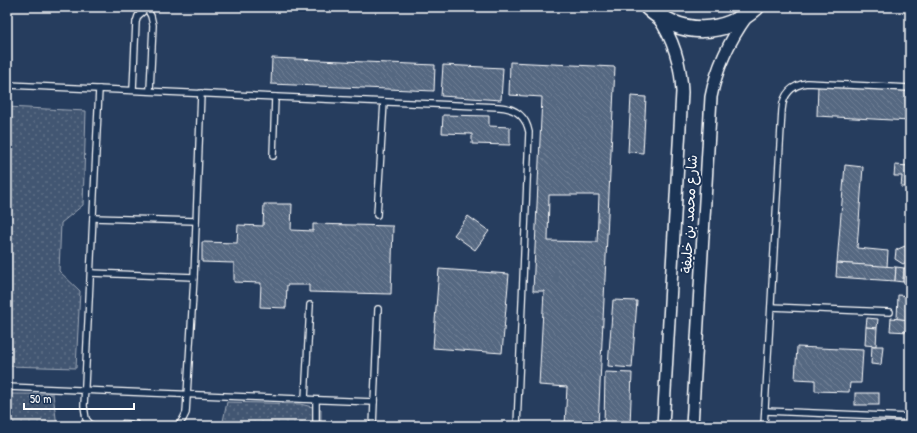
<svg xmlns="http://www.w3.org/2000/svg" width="917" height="433" font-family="'Patrick Hand','Playpen Sans Arabic',sans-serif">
  <defs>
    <pattern id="garden-dots" width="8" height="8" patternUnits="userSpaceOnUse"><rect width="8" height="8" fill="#425672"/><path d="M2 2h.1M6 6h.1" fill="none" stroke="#5e6f87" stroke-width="1.8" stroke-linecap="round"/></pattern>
    <pattern id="building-back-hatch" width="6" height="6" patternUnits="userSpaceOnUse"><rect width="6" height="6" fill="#556781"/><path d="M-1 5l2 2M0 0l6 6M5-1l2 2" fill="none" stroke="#6e7e94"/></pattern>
  </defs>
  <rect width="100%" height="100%" fill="#263d5e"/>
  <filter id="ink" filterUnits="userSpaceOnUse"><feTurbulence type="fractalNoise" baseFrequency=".025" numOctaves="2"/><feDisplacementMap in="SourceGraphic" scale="8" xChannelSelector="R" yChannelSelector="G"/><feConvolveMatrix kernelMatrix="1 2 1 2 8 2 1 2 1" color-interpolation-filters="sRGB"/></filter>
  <g filter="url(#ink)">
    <g fill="url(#garden-dots)" stroke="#a0aab8">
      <path d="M 7,107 L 86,111 L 83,205 L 61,223 L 59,271 L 80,291 L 76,368 L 7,366 Z"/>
      <path d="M 7,394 L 53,394 L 57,426 L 7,426 Z"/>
      <path d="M 227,402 L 300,404 L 321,409 L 321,426 L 222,426 Z"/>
    </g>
    <g fill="url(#building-back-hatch)" stroke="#fff" fill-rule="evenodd">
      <path d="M 272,58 L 435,65 L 434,91 L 271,84 Z"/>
      <path d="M 510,62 L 615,67 L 598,426 L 565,426 L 567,387 L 539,385 L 544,291 L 533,291 L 542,97 L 509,95 ZM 549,195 L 599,195 L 597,242 L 548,241 Z"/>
      <path d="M 443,65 L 503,68 L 501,100 L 441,96 Z"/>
      <path d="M 818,85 L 910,90 L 910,121 L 817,116 Z"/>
      <path d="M 631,96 L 646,97 L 643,153 L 628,152 Z"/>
      <path d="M 443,115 L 489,116 L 489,126 L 510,127 L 510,145 L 472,144 L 472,134 L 442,133 Z"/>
      <path d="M 845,165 L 863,167 L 857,248 L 888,251 L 887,267 L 837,263 Z"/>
      <path d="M 895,165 L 910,166 L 910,187 L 901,187 L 902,176 L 894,176 Z"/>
      <path d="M 264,204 L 292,204 L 291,230 L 313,231 L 313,224 L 393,226 L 391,294 L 309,292 L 309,285 L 287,285 L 286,308 L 260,307 L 261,283 L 234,282 L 234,263 L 202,262 L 202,242 L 237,243 L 238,225 L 263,226 Z"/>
      <path d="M 468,216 L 489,231 L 475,250 L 454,235 Z"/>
      <path d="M 905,246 L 910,250 L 910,260 L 903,264 L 895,259 L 896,250 Z"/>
      <path d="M 837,263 L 896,267 L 895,281 L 836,277 Z"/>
      <path d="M 896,267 L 904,268 L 903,282 L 895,281 Z"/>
      <path d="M 904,268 L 910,268 L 910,283 L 903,282 Z"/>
      <path d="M 439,269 L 509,274 L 502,353 L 433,348 Z"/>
      <path d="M 898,295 L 910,296 L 910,320 L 897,319 Z"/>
      <path d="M 613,300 L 637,301 L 632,368 L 608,366 Z"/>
      <path d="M 867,318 L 878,319 L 877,328 L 866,327 Z"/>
      <path d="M 891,318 L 910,320 L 910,332 L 890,331 Z"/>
      <path d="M 866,327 L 877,328 L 876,346 L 865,345 Z"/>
      <path d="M 872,346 L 883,346 L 881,365 L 871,364 Z"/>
      <path d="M 797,347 L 863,350 L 861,383 L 850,383 L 849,392 L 815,391 L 815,380 L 795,379 Z"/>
      <path d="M 605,372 L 632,373 L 630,426 L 604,426 Z"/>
      <rect x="855" y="393" width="24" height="12"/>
      <path d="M 122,420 L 138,421 L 138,426 L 122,426 Z"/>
    </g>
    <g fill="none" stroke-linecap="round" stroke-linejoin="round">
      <g stroke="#fff" stroke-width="8">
        <g id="lane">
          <path d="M 146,7 L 151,16 L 153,25 L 150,90"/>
          <path d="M 7,85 L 499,107 C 515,108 526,116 529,132 L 517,426"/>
          <path d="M 133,90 L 136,22 L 138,16 L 146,9"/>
          <path d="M 273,156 L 275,97"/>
          <path d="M 377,215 L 384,102"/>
          <path d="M 93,218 L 196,221"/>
          <path d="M 91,273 L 194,277"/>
          <path d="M 771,307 L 890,312"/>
          <path d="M 7,387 L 374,402"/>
          <path d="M 305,399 L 310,305"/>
          <path d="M 765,411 L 910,417"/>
          <path d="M 92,426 L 86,419 L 84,406 L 99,89"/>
          <path d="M 178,426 L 183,419 L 186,413 L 194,277 L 201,93"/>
          <path d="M 316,426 L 316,400"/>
          <path d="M 373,426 L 378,309"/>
          <path d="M 764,426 L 782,110 C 783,94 792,85 807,83 L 910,88"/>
        </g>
      </g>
      <g stroke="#fff" stroke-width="14">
        <g id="street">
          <path d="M 658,17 C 674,40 681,64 682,92 L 663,426"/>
          <path d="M 692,426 L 711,97 C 717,66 729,41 747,16"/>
        </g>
      </g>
      <g stroke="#fff" stroke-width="19">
        <path id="secondary" d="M 648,7 C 680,37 724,36 756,7"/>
      </g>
      <use href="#lane" stroke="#1d3557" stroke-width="5.5"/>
      <use href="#street" stroke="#1d3557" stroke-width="11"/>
      <use href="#secondary" stroke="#1d3557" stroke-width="16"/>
    </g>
  </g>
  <g text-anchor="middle" stroke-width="4" stroke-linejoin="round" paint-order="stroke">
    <g font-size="14" fill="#fff" stroke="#1d3557">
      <text transform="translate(689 214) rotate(-87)" y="5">شارع محمد بن خليفة</text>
    </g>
  </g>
  <rect width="917" height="433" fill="none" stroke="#1d3557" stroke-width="24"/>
  <rect x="12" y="12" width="893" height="409" fill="none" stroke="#fff" stroke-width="1.5" filter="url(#ink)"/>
  <path d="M24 403v6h110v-6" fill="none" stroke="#ffffff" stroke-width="2"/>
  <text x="30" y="403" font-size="12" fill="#ffffff" stroke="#1d3557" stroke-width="3" paint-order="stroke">50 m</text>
</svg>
